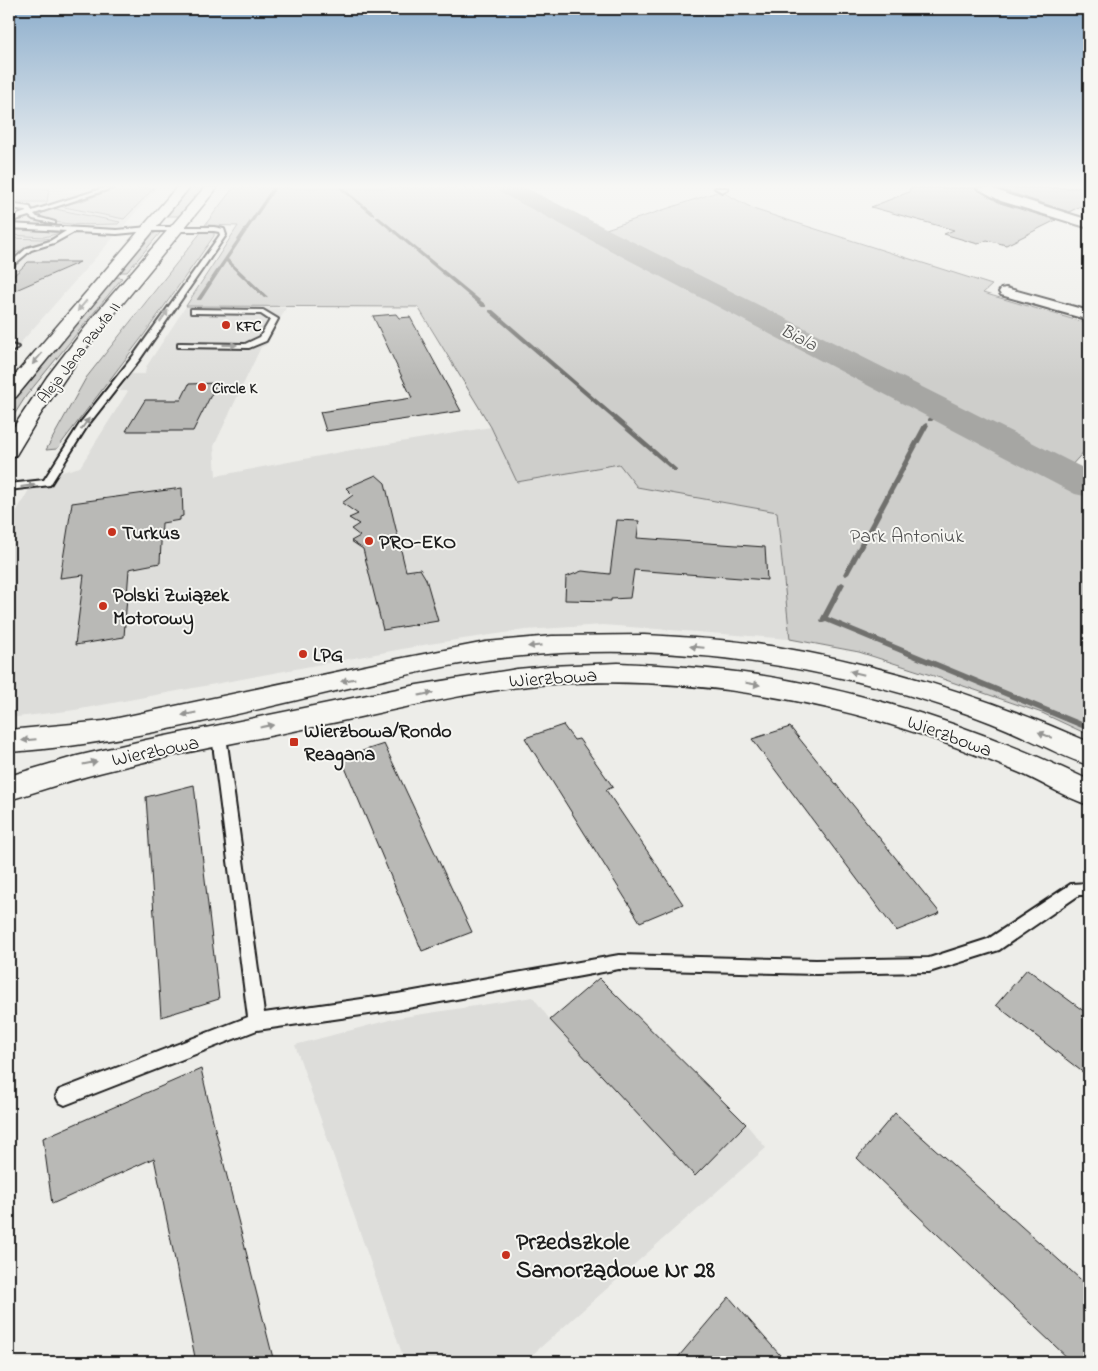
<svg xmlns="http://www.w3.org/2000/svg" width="1098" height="1371" font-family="'Indie Flower',sans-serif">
  <rect width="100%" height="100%" fill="#edede9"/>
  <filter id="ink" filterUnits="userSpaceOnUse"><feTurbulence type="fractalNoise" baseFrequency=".02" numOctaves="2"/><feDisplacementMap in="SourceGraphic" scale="10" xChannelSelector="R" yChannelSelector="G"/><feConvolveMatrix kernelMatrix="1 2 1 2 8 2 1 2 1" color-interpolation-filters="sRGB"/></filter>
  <g filter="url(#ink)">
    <g fill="#ddddda">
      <path d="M 9,188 L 53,188 L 81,194 L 98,188 L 157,188 L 9,356 L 9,329 L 12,327 L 9,326 L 9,322 L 13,320 L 9,319 L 9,262 L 20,252 L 9,250 Z"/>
      <path d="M 186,306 L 286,308 L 266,345 L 261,347 L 214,446 L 216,476 L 346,451 L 491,427 L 517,482 L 619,464 L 637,487 L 777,512 L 790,639 L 603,625 L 525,630 L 429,644 L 75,710 L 9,718 L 9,531 L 11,521 L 30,488 L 44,477 L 80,467 L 128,391 L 120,391 L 129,374 L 145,374 L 146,367 Z"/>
      <path d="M 599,978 L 746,1124 L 766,1148 L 524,1362 L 405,1362 L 295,1045 L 397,1018 L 533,997 L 550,1020 Z"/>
    </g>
    <g fill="#cececb" stroke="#757574">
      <path d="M 9,188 L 49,189 L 47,202 L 9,202 Z"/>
      <path d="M 116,188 L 154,188 L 124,219 L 59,206 L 82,201 Z"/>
      <path d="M 191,188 L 204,188 L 180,216 L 166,216 Z"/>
      <path d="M 233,188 L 507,188 L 1089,486 L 1089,735 L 1042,713 L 940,678 L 859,652 L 790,639 L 777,512 L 637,487 L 619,464 L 517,482 L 491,427 L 418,307 L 186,306 L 238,226 L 205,225 Z"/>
      <path d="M 720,191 L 756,210 L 992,285 L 983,293 L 1089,324 L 1089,446 L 1068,469 L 600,231 Z"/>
      <path d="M 53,208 L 60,210 L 120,222 L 118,224 C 98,224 55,228 39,215 Z"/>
      <path d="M 9,228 L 60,233 L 44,237 L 9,235 Z"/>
      <path d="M 202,231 L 214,233 L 214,236 L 143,336 L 57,449 L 46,450 L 86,378 Z"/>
      <path d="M 157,232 L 160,233 L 127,272 L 120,272 L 153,234 Z"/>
      <path d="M 9,238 L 42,239 L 54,238 L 29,246 L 16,253 L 9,248 Z"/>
      <path d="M 119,277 L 122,278 L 26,396 L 9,423 L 9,408 L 20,391 L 115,278 Z"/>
    </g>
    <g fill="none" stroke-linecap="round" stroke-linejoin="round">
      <g fill="#6f6f6d" fill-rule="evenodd">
        <path d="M 272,188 L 276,188 L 228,259 L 268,297 L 264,298 L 226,262 L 201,300 L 197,300 L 197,299 Z"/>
        <path d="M 339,188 L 343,188 L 374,213 L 374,215 L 372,215 Z"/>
        <path d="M 376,216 L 378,216 L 486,305 L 486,307 L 482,307 L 376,218 Z"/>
        <path d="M 489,310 L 493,310 L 677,469 L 677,471 L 673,471 L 489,312 Z"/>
        <path d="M 939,409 L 944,410 L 932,421 L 928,421 L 928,419 Z"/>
        <path d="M 926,423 L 929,425 L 849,574 L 846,576 L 844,575 L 843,574 L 923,425 Z"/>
        <path d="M 842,582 L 845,584 L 828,617 L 1089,725 L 1089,731 L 826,622 L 823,623 L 821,623 L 820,621 L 821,618 L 839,584 Z"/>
      </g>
      <path fill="#a6a6a3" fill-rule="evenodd" d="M 498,188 L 526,188 L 1089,471 L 1089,497 L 1075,494 L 501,193 Z"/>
    </g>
    <g fill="#b9b9b6" stroke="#1c1c1c">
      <path d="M 910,188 L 975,188 L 1000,203 L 1056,220 L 1006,245 L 987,240 L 978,244 L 944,234 L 954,230 L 871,207 L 909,192 Z"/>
      <path d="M 996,188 L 1089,188 L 1089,202 L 1069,212 Z"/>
      <path d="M 28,262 L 80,262 L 9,293 L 9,280 Z"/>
      <path d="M 396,314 L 399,318 L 410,317 L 461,411 L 326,431 L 320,412 L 412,398 L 373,316 Z"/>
      <path d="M 217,383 L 193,431 L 126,431 L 145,400 L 181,400 L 189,384 Z"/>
      <path d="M 376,475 L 385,483 L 406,571 L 420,569 L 426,579 L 438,621 L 383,630 L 363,549 L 351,541 L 360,536 L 351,529 L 359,524 L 349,518 L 358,514 L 342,503 L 353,495 L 346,488 Z"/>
      <path d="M 182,488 L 183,516 L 180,517 L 180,520 L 162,523 L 160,563 L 129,569 L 124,637 L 75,645 L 84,575 L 60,578 L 72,503 Z"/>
      <path d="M 617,520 L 639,521 L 637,538 L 765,547 L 767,580 L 634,570 L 630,598 L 611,599 L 611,601 L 565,600 L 566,577 L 582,571 L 610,574 Z"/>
      <path d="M 563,725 L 574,740 L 579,739 L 613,787 L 606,790 L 683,904 L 640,922 L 525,738 Z"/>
      <path d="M 790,727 L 940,913 L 896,931 L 752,739 Z"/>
      <path d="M 384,744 L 472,932 L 422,951 L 341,758 Z"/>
      <path d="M 194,785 L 219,999 L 161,1017 L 146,797 Z"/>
      <path d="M 1027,969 L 1089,1015 L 1089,1077 L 996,1005 Z"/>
      <path d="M 599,978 L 746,1124 L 695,1176 L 550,1020 Z"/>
      <path d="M 201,1069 L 215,1129 L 274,1362 L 196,1362 L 154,1158 L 52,1204 L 43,1138 Z"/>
      <path d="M 895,1113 L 1089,1287 L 1089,1362 L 1072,1362 L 857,1158 Z"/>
      <path d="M 729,1297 L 786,1362 L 674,1362 Z"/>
    </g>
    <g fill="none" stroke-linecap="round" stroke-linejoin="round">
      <g stroke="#1c1c1c" stroke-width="4">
        <g id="service">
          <path d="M 104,188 L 112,188 L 34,214 L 37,217 L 55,222 L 55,224 L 33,219 L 29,216 L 9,222 L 9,218 L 26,212 L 25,210 L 9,208 L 9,204 L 30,207 L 32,211 Z"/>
          <path d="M 9,224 L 117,230 L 148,227 L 214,227 L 224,229 L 226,235 L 140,359 L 88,425 L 50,485 L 9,490 L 9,484 L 44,480 L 81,422 L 134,355 L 220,235 L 219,232 L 214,231 L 148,231 L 117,234 L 74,232 L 54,243 L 31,250 L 9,269 L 9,264 L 27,248 L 50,241 L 66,231 L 9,228 Z"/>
          <path d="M 191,309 L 263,310 L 278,319 L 266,341 L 249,348 L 178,347 L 178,343 L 181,343 L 245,344 L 260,337 L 270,320 L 261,314 L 194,313 L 191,313 Z"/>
          <path d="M 11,345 L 18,347 L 9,354 L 9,348 Z"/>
          <path d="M 219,731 L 224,733 L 226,736 L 264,1013 L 397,994 L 619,955 L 816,960 L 929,958 L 988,939 L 1071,884 L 1089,883 L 1089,895 L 1079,895 L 999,950 L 929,972 L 816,974 L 619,969 L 397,1010 L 257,1030 L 65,1105 L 59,1102 L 56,1096 L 59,1090 L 248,1017 L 212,736 L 214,733 Z"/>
        </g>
      </g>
      <g stroke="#1c1c1c" stroke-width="4">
        <g id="minor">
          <path d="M 715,188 L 727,188 L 728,189 L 722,192 Z"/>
          <path d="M 977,188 L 992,188 L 1009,195 L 1089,220 L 1089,228 L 1001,201 Z"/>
          <path d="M 1006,288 L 1089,311 L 1089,320 L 1001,295 L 999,292 L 1001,289 Z"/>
        </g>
      </g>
      <g stroke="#1c1c1c" stroke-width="3">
        <g id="secondary">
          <path d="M 176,188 L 189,188 L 16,397 L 9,399 L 9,382 Z"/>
          <path d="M 204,188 L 217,188 L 84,351 L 40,415 L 16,455 L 9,457 L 9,434 L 47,377 L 98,311 Z"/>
          <path d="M 644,635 C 688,637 733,640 777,647 C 885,665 989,698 1089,742 L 1089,765 C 1068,759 1048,748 1028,739 C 1005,728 980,718 956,710 C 813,662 661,641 511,657 C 465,661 420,672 375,682 C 253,709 133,744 9,752 L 9,730 L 104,721 L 398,659 L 486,642 L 552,636 Z"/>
          <path d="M 618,663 C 665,665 711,668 758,675 C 873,693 984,730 1089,780 L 1089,805 C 1063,797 1039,780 1013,770 C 953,745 892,722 828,708 C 737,687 643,678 550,684 C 470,690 391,711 313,727 C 246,741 178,753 111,770 C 76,778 43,790 9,800 L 9,776 L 77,756 L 146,740 L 417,685 L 517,669 L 550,666 Z"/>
        </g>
      </g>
      <use href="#service" fill="#f6f6f2" fill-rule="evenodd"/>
      <use href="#minor" fill="#f6f6f2" fill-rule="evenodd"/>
      <use href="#secondary" fill="#f6f6f2" fill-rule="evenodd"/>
    </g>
    <defs><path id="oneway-solid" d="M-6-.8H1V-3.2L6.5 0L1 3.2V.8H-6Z" transform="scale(1.25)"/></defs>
    <g fill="#949492">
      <use href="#oneway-solid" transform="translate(82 306) rotate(130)"/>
      <use href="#oneway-solid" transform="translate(164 316) rotate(-56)"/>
      <use href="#oneway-solid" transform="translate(230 345)"/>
      <use href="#oneway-solid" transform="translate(37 359) rotate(130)"/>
      <use href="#oneway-solid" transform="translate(85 424) rotate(-54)"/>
      <use href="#oneway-solid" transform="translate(28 486) rotate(-7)"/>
      <use href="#oneway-solid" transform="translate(535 646) rotate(174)"/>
      <use href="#oneway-solid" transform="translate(697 647) rotate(-175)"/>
      <use href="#oneway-solid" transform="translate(857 673) rotate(-166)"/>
      <use href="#oneway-solid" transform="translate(348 680) rotate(168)"/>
      <use href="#oneway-solid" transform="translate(753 684) rotate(9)"/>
      <use href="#oneway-solid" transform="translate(426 694) rotate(-11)"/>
      <use href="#oneway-solid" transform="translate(189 714) rotate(169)"/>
      <use href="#oneway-solid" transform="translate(267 726) rotate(-11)"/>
      <use href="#oneway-solid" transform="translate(1045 735) rotate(-157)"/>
      <use href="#oneway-solid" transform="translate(29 740) rotate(175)"/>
      <use href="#oneway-solid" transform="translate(90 763) rotate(-12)"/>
    </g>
  </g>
  <linearGradient id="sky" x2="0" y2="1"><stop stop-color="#8daecc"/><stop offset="0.49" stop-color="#f7f7f5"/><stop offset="1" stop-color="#f7f7f5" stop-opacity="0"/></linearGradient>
  <rect width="1098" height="380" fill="url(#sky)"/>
  <g fill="#c8321e" stroke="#f6f6f2" stroke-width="2">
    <circle cx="226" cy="325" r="5"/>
    <circle cx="202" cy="387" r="5"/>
    <circle cx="112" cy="532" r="5"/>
    <circle cx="369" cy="541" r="5"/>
    <circle cx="103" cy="606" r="5"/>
    <circle cx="303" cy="654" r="5"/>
    <rect x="289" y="737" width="10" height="10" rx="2.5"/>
    <circle cx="506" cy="1255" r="5"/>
  </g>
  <g text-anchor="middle" stroke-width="4" stroke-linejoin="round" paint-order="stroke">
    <g font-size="16" font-weight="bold" fill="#1c1c1c" stroke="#f6f6f2" text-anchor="start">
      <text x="236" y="331">KFC</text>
      <text x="212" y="393">Circle K</text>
    </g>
    <g font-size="16" fill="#1c1c1c" stroke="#f6f6f2">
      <text transform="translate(78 352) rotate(-52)" y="6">Aleja Jana Pawła II</text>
    </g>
    <g font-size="18" font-style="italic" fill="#535352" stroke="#f6f6f2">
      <text transform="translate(799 337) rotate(27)" y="6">Biala</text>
    </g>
    <g font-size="20" font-weight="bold" fill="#1c1c1c" stroke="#f6f6f2" text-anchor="start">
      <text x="122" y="539">Turkus</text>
      <text x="379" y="548">PRO-EKO</text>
      <text x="113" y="601">Polski Związek<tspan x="113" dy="23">Motorowy</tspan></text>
      <text x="313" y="661">LPG</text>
      <text x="304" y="737">Wierzbowa/Rondo<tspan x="304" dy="23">Reagana</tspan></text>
    </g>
    <g font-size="20" fill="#515151" stroke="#f6f6f2">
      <text x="907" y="542">Park Antoniuk</text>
    </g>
    <g font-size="20" fill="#1c1c1c" stroke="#f6f6f2">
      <text transform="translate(553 677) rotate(-4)" y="7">Wierzbowa</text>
      <text transform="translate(950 735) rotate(20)" y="7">Wierzbowa</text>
      <text transform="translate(155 750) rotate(-12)" y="7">Wierzbowa</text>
    </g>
    <g font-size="24" font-weight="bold" fill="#1c1c1c" stroke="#f6f6f2" text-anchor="start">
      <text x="516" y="1249">Przedszkole<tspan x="516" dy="28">Samorządowe Nr 28</tspan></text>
    </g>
  </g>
  <rect width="1098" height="1371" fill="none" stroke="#f6f6f2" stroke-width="30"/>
  <rect x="15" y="15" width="1068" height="1341" fill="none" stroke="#1c1c1c" stroke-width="2" filter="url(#ink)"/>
</svg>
